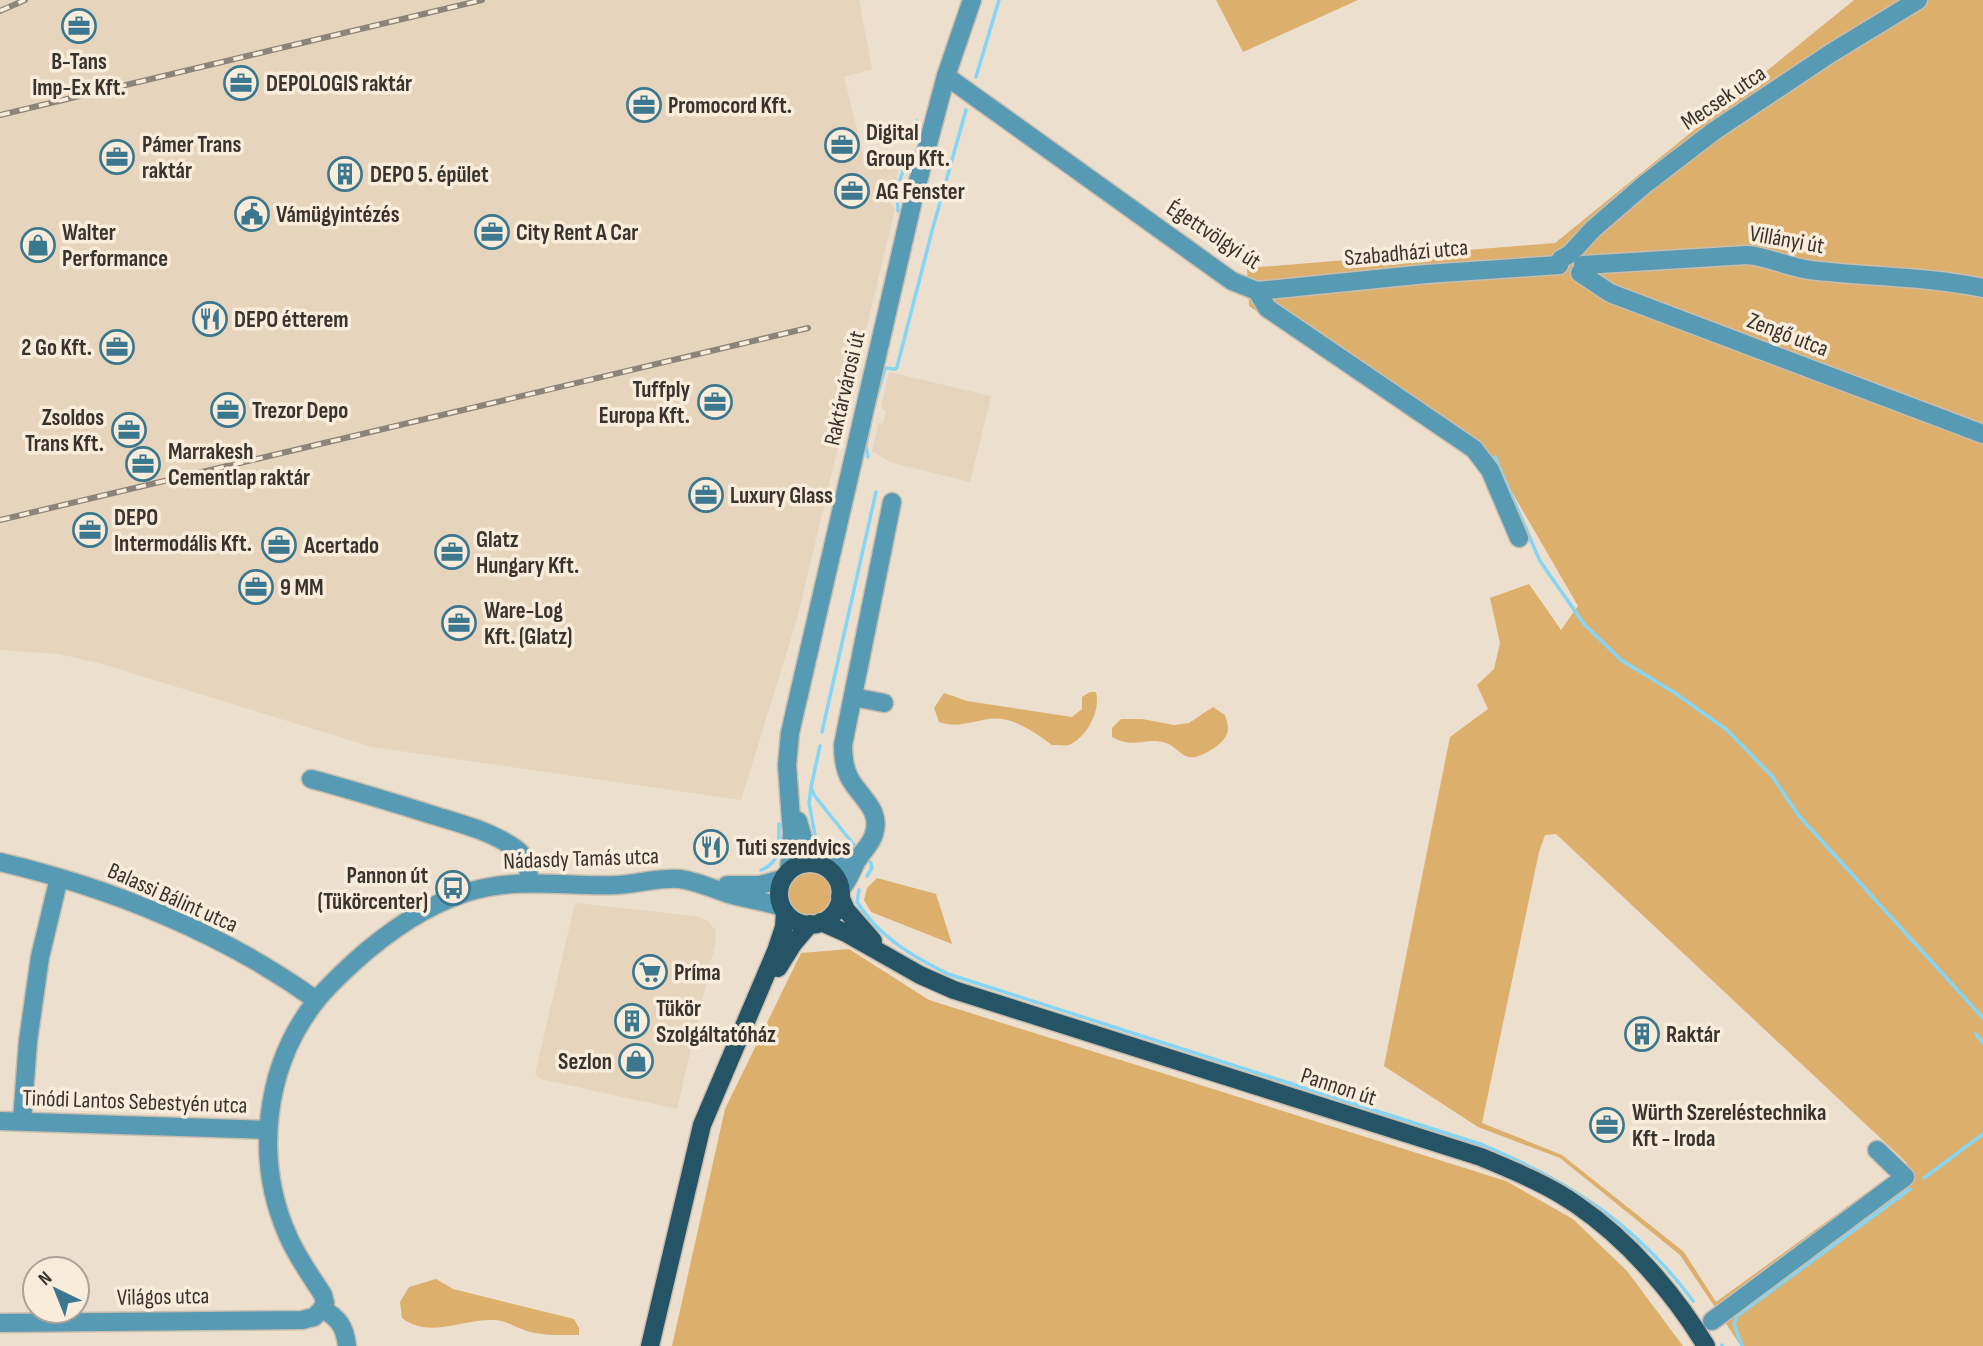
<svg xmlns="http://www.w3.org/2000/svg" width="1983" height="1346" font-family="'Sofia Sans Condensed',sans-serif">
  <rect width="100%" height="100%" fill="#ecdfce"/>
  <g fill="#e6d4bd">
    <path d="M 0,0 L 859,0 L 872,69 L 844,77 L 865,162 L 902,156 L 891,203 L 895,209 L 797,619 L 741,800 L 372,747 L 102,664 L 59,654 L 0,650 Z"/>
    <path d="M 889,372 L 991,396 L 970,482 L 892,463 L 872,451 L 878,424 L 883,423 L 886,411 L 881,407 Z"/>
    <path d="M 575,903 L 695,916 L 708,921 L 716,931 L 715,945 L 677,1109 L 541,1079 L 535,1074 Z"/>
  </g>
  <g fill="#ddaf6c" fill-rule="evenodd">
    <path d="M 1216,0 L 1358,0 L 1243,52 Z"/>
    <path d="M 1854,0 L 1983,0 L 1983,1346 L 1741,1346 L 1680,1255 L 1560,1158 L 1478,1127 L 1384,1066 L 1450,737 L 1488,709 L 1477,685 L 1494,669 L 1500,643 L 1490,598 L 1529,584 L 1561,630 L 1578,606 L 1487,449 L 1392,402 L 1249,306 L 1247,268 L 1555,243 ZM 1556,834 L 1907,1163 L 1716,1302 L 1684,1252 L 1562,1155 L 1482,1123 L 1539,852 L 1545,835 Z"/>
    <path d="M 1090,692 L 1096,692 C 1101,710 1087,737 1069,745 C 1065,746 1057,745 1052,745 C 1033,731 1013,716 988,719 C 970,722 957,728 939,722 L 934,708 L 944,693 L 967,701 L 1072,717 L 1082,709 L 1082,697 Z"/>
    <path d="M 1213,707 L 1225,715 C 1227,722 1230,729 1226,736 C 1221,746 1199,759 1189,757 C 1180,755 1174,745 1166,743 C 1146,736 1135,750 1112,737 L 1112,728 L 1121,719 L 1142,719 L 1174,725 L 1189,723 Z"/>
    <circle cx="809" cy="895" r="23"/>
    <path d="M 877,878 L 936,894 L 952,944 L 871,912 L 864,900 L 867,888 Z"/>
    <path d="M 849,949 L 929,1000 L 1506,1181 L 1573,1219 L 1627,1271 L 1683,1346 L 672,1346 L 725,1109 L 801,953 Z"/>
    <path d="M 436,1279 L 453,1289 L 574,1319 L 579,1328 L 579,1335 C 563,1335 540,1336 524,1330 C 509,1325 506,1319 488,1320 C 459,1321 427,1338 402,1318 L 400,1302 L 409,1287 Z"/>
  </g>
  <g fill="none" stroke-linecap="round" stroke-linejoin="round">
    <g stroke="#85d6f6" stroke-width="3.5">
      <path d="M 976,77 L 999,0"/>
      <path d="M 910,140 L 917,121"/>
      <path d="M 900,180 L 907,158"/>
      <path d="M 897,191 L 898,211"/>
      <path d="M 875,403 L 885,368 L 895,369 L 897,367 L 932,231 L 966,110"/>
      <path d="M 868,457 L 866,446 L 870,426"/>
      <path d="M 1495,457 L 1540,561 L 1584,624 L 1621,660 L 1675,693 L 1727,730 L 1772,776 L 1799,816 L 1983,1018"/>
      <path d="M 822,732 L 876,492"/>
      <path d="M 820,746 L 811,787 L 814,795 L 858,850"/>
      <path d="M 811,789 L 809,803 L 815,835"/>
      <path d="M 866,857 L 871,863 L 872,868 L 867,876"/>
      <path d="M 761,870 C 783,861 778,844 779,824"/>
      <path d="M 859,890 L 857,902 C 879,937 912,956 948,974 L 1483,1145 C 1569,1181 1637,1225 1693,1301"/>
      <path d="M 1976,1034 L 1983,1043"/>
      <path d="M 1924,1178 L 1983,1134"/>
      <path d="M 1722,1345 L 1722,1346"/>
      <path d="M 1742,1346 L 1734,1324 L 1737,1316 L 1910,1189"/>
    </g>
    <g stroke="#c8bdae" stroke-width="21">
      <g id="minor">
        <path d="M 946,76 L 1232,281 L 1257,291 L 1426,274 L 1559,265"/>
        <path d="M 1559,265 L 1561,259 L 1570,254 L 1593,229 L 1645,184 L 1714,131 L 1831,53 L 1918,0"/>
        <path d="M 1583,265 L 1747,255 C 1769,257 1788,267 1810,270 C 1867,277 1926,276 1983,288"/>
        <path d="M 1580,273 L 1610,293 L 1983,434"/>
        <path d="M 1257,291 L 1267,308 L 1474,449 L 1490,470 L 1519,538"/>
        <path d="M 853,697 L 884,703"/>
        <path d="M 311,779 C 353,790 394,803 436,816 C 462,824 493,832 516,849 C 527,857 529,869 529,882"/>
        <path d="M 798,821 L 805,845 L 821,865"/>
        <path d="M 0,862 C 111,888 223,933 316,1000"/>
        <path d="M 827,868 L 859,858"/>
        <path d="M 789,871 L 792,833 L 787,765 L 790,733 L 913,200 L 946,76 L 972,0"/>
        <path d="M 727,885 L 760,885 L 782,879"/>
        <path d="M 840,890 C 850,880 852,868 859,857 C 865,849 871,844 874,834 C 882,809 859,797 849,777 C 844,767 843,757 843,745 L 892,502"/>
        <path d="M 0,1121 L 268,1130"/>
        <path d="M 22,1121 L 28,1041 L 40,957 L 59,878"/>
        <path d="M 322,1309 L 325,1303 L 323,1295 C 311,1276 297,1257 288,1236 C 254,1160 264,1067 316,1001 C 327,987 340,975 353,963 C 386,933 422,907 465,893 C 519,876 563,887 617,885 C 638,884 659,877 680,879 C 696,881 711,888 726,893 C 744,899 764,901 782,907"/>
        <path d="M 322,1309 C 339,1318 345,1327 347,1346"/>
        <path d="M 1712,1321 L 1905,1177 L 1877,1150"/>
        <path d="M 0,1323 L 302,1320 L 314,1317 L 322,1309"/>
      </g>
    </g>
    <g stroke="#c8bdae" stroke-width="21">
      <g id="major">
        <circle cx="810" cy="894" r="31"/>
        <path d="M 840,896 L 846,910 L 873,941"/>
        <path d="M 821,922 L 846,933 L 920,975 L 954,990 L 1481,1157 C 1514,1171 1547,1184 1577,1205 C 1628,1240 1674,1293 1706,1346"/>
        <path d="M 778,968 L 793,944 L 810,924"/>
        <path d="M 650,1346 L 702,1125 L 776,951 L 784,927 L 785,912"/>
      </g>
    </g>
    <use href="#minor" stroke="#579ab4" stroke-width="18"/>
    <use href="#major" stroke="#255466" stroke-width="18"/>
    <g stroke="#8d8479" stroke-width="6">
      <g id="rail">
        <path d="M 0,11 L 25,0"/>
        <path d="M 0,115 L 482,0"/>
        <path d="M 0,520 L 808,328"/>
      </g>
    </g>
    <use href="#rail" stroke="#f9ecdb" stroke-width="3.5" stroke-dasharray="10" stroke-linecap="butt"/>
  </g>
  <defs>
    <g id="office-ring" transform="scale(1.75)"><circle r="9.5" fill="#f9ecdb" stroke="#3b778e" stroke-width="1.5"/><path d="M-6-3h4V-5.5h4V-3h4V5H-6ZM-1-4.5V-3h2v-1.5ZM-6 0V1H6V0Z" fill="#3b778e"/></g>
    <g id="building-ring" transform="scale(1.75)"><circle r="9.5" fill="#f9ecdb" stroke="#3b778e" stroke-width="1.5"/><path d="M-4-6H4V6H1V3H-1V6H-4ZM-2.5-4.3h1.7v1.8h-1.7ZM.8-4.3h1.7v1.8H.8ZM-2.5-1h1.7V.8h-1.7ZM.8-1h1.7V.8H.8Z" fill="#3b778e"/></g>
    <g id="civic-ring" transform="scale(1.75)"><circle r="9.5" fill="#f9ecdb" stroke="#3b778e" stroke-width="1.5"/><path d="M-.6-6.5H3V-4.5H.6V-3L4-1V1h2V6H-6V1h2V-1L-.6-3ZM-1.2 2.5V6h2.4V2.5Z" fill="#3b778e"/></g>
    <g id="shop-ring" transform="scale(1.75)"><circle r="9.5" fill="#f9ecdb" stroke="#3b778e" stroke-width="1.5"/><path d="M-5-2.5h2.3a2.7 3.5 0 0 1 5.4 0H5L5.5 6h-11ZM-1.5-2.5h3a1.5 2.3 0 0 0-3 0Z" fill="#3b778e"/></g>
    <g id="restaurant-ring" transform="scale(1.75)"><circle r="9.5" fill="#f9ecdb" stroke="#3b778e" stroke-width="1.5"/><path d="M-5-6h1v4h1v-4h1v4h1v-4h1v5L-1.5 .5V6h-2V.5L-5-1ZM5-6V6H3V1.5H1.5Q1.5-4 5-6Z" fill="#3b778e"/></g>
    <g id="bus-ring" transform="scale(1.75)"><circle r="9.5" fill="#f9ecdb" stroke="#3b778e" stroke-width="1.5"/><path d="M-5-6H5V4H4V6H2V4H-2V6H-4V4H-5ZM-3.5-4V0h7V-4ZM-3.5 1.2v1.5H-2V1.2ZM2 1.2v1.5H3.5V1.2Z" fill="#3b778e"/></g>
    <g id="supermarket-ring" transform="scale(1.75)"><circle r="9.5" fill="#f9ecdb" stroke="#3b778e" stroke-width="1.5"/><path d="M-6-5.5h2.5l.6 2H6L4.5 2H-2.5L-4.4-4H-6ZM-1.5 3.2a1.3 1.3 0 1 0 .1 0ZM3 3.2a1.3 1.3 0 1 0 .1 0Z" fill="#3b778e"/></g>
  </defs>
  <g fill-rule="evenodd">
    <use href="#office-ring" x="79" y="26"/>
    <use href="#office-ring" x="241" y="83"/>
    <use href="#office-ring" x="644" y="105"/>
    <use href="#office-ring" x="842" y="145"/>
    <use href="#office-ring" x="117" y="157"/>
    <use href="#building-ring" x="345" y="174"/>
    <use href="#office-ring" x="852" y="191"/>
    <use href="#civic-ring" x="252" y="214"/>
    <use href="#office-ring" x="492" y="232"/>
    <use href="#shop-ring" x="38" y="245"/>
    <use href="#restaurant-ring" x="210" y="319"/>
    <use href="#office-ring" x="117" y="347"/>
    <use href="#office-ring" x="715" y="402"/>
    <use href="#office-ring" x="228" y="410"/>
    <use href="#office-ring" x="129" y="430"/>
    <use href="#office-ring" x="143" y="464"/>
    <use href="#office-ring" x="706" y="495"/>
    <use href="#office-ring" x="90" y="530"/>
    <use href="#office-ring" x="279" y="545"/>
    <use href="#office-ring" x="452" y="552"/>
    <use href="#office-ring" x="256" y="587"/>
    <use href="#office-ring" x="459" y="623"/>
    <use href="#restaurant-ring" x="711" y="847"/>
    <use href="#bus-ring" x="453" y="888"/>
    <use href="#supermarket-ring" x="650" y="972"/>
    <use href="#building-ring" x="632" y="1021"/>
    <use href="#building-ring" x="1642" y="1034"/>
    <use href="#shop-ring" x="636" y="1061"/>
    <use href="#office-ring" x="1607" y="1125"/>
  </g>
  <g text-anchor="middle" stroke-width="7" stroke-linejoin="round" paint-order="stroke">
    <g font-size="23" font-weight="bold" fill="#38332c" stroke="#f9ecdb" text-anchor="start">
      <text x="79" y="69" text-anchor="middle">B-Tans<tspan x="79" dy="26">Imp-Ex Kft.</tspan></text>
      <text x="266" y="91">DEPOLOGIS raktár</text>
      <text x="668" y="113">Promocord Kft.</text>
      <text x="866" y="140">Digital<tspan x="866" dy="26">Group Kft.</tspan></text>
      <text x="142" y="152">Pámer Trans<tspan x="142" dy="26">raktár</tspan></text>
      <text x="370" y="182">DEPO 5. épület</text>
      <text x="876" y="199">AG Fenster</text>
      <text x="276" y="222">Vámügyintézés</text>
      <text x="62" y="240">Walter<tspan x="62" dy="26">Performance</tspan></text>
      <text x="516" y="240">City Rent A Car</text>
      <text x="234" y="327">DEPO étterem</text>
      <text x="92" y="355" text-anchor="end">2 Go Kft.</text>
      <text x="690" y="397" text-anchor="end">Tuffply<tspan x="690" dy="26">Europa Kft.</tspan></text>
      <text x="252" y="418">Trezor Depo</text>
      <text x="104" y="425" text-anchor="end">Zsoldos<tspan x="104" dy="26">Trans Kft.</tspan></text>
      <text x="168" y="459">Marrakesh<tspan x="168" dy="26">Cementlap raktár</tspan></text>
      <text x="730" y="503">Luxury Glass</text>
      <text x="114" y="525">DEPO<tspan x="114" dy="26">Intermodális Kft.</tspan></text>
      <text x="476" y="547">Glatz<tspan x="476" dy="26">Hungary Kft.</tspan></text>
      <text x="304" y="553">Acertado</text>
      <text x="280" y="595">9 MM</text>
      <text x="484" y="618">Ware-Log<tspan x="484" dy="26">Kft. (Glatz)</tspan></text>
      <text x="736" y="855">Tuti szendvics</text>
      <text x="428" y="883" text-anchor="end">Pannon út<tspan x="428" dy="26">(Tükörcenter)</tspan></text>
      <text x="674" y="980">Príma</text>
      <text x="656" y="1016">Tükör<tspan x="656" dy="26">Szolgáltatóház</tspan></text>
      <text x="1666" y="1042">Raktár</text>
      <text x="612" y="1069" text-anchor="end">Sezlon</text>
      <text x="1632" y="1120">Würth Szereléstechnika<tspan x="1632" dy="26">Kft - Iroda</tspan></text>
    </g>
    <g font-size="23" fill="#38332c" stroke="#f9ecdb">
      <text transform="translate(1723 97) rotate(-34)" y="8">Mecsek utca</text>
      <text transform="translate(1214 234) rotate(33)" y="8">Égettvölgyi út</text>
      <text transform="translate(1787 239) rotate(10)" y="8">Villányi út</text>
      <text transform="translate(1406 252) rotate(-5)" y="8">Szabadházi utca</text>
      <text transform="translate(1788 334) rotate(21)" y="8">Zengő utca</text>
      <text transform="translate(844 388) rotate(-77)" y="8">Raktárvárosi út</text>
      <text transform="translate(581 858) rotate(-2)" y="8">Nádasdy Tamás utca</text>
      <text transform="translate(173 897) rotate(24)" y="8">Balassi Bálint utca</text>
      <text transform="translate(1339 1086) rotate(18)" y="8">Pannon út</text>
      <text transform="translate(135 1101) rotate(2)" y="8">Tinódi Lantos Sebestyén utca</text>
      <text transform="translate(163 1296) rotate(-1)" y="8">Világos utca</text>
    </g>
  </g>
  <g transform="translate(56 1290) rotate(317)"><circle r="33" fill="#f9ecdb" stroke="#aca295" stroke-width="2"/>
  <path d="M0-5L12 26L0 18L-12 26Z" fill="#3b778e"/>
  <text y="-10" font-size="19" font-weight="bold" text-anchor="middle" fill="#38332c">N</text>
  </g>
</svg>
